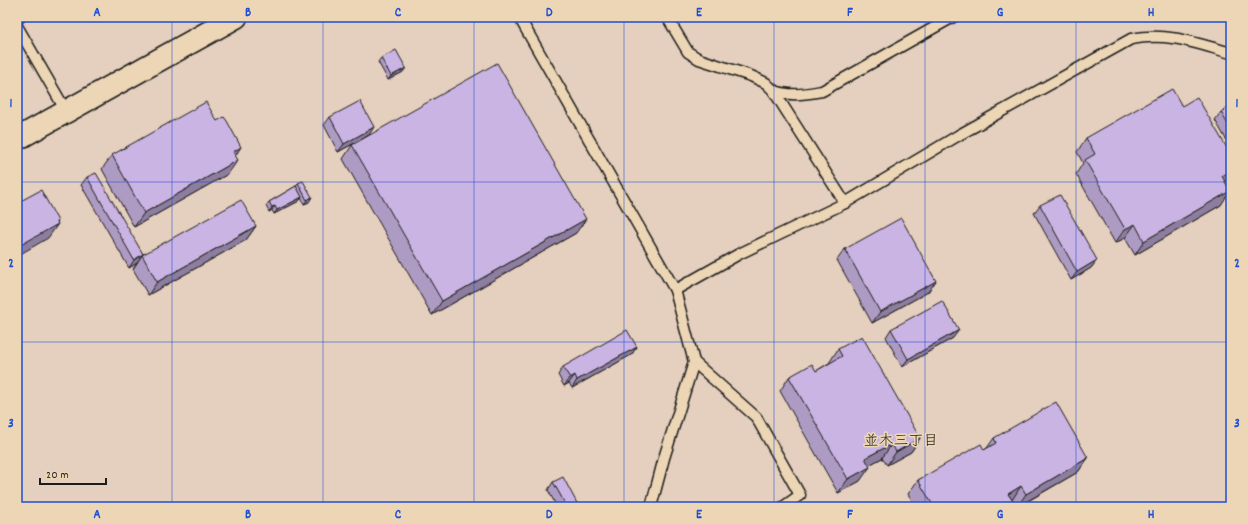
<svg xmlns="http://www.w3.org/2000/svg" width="1248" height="524" font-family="Dekko,'Klee One',sans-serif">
  <rect width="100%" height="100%" fill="#e5cfbe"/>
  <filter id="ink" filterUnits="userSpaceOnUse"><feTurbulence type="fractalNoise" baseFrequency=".025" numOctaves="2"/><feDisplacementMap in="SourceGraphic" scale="8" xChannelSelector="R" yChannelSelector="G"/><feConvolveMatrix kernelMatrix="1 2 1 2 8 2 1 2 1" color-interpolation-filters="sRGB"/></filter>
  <g filter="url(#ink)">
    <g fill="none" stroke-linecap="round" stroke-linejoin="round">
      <g stroke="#1c1c1c" stroke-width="13">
        <g id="service">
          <path d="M 519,17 L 675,290 L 694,362 L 664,458 L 651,507"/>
          <path d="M 667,17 L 688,52 L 699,59 L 751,76 L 766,83 L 773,90 L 845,203"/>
          <path d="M 17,19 L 20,17"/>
          <path d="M 17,26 L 66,111"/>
          <path d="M 773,90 C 790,97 804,94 822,91 L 953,17"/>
          <path d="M 675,290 L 739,254 L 845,203 L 959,135 L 1131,39 C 1169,32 1195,43 1231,53"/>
          <path d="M 694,362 L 756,417 L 800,495 L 783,507"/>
        </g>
      </g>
      <g stroke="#1c1c1c" stroke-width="25">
        <path id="tertiary" d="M 17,139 L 236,17"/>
      </g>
      <use href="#service" stroke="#ecd6b5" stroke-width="10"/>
      <use href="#tertiary" stroke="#ecd6b5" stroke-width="22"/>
    </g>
    <g fill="#ae9bc3" stroke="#1c1c1c">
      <path d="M 381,58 L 403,72 L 388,80 L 378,62 Z"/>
      <path d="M 1182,106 L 1228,181 L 1225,182 L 1221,205 L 1135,255 L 1125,238 L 1115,243 L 1076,174 L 1083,163 L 1077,152 L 1086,138 Z"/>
      <path d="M 1231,106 L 1231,148 L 1215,120 L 1221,112 Z"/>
      <path d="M 330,117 L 369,135 L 338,152 L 324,125 Z"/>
      <path d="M 352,145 L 576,233 L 432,315 L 343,159 Z"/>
      <path d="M 112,155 L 235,156 L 228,174 L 134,227 L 102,169 Z"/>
      <path d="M 87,177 L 143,254 L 256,226 L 246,240 L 148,295 L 133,269 L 137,263 L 129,268 L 81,185 Z"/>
      <path d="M 298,183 L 309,202 L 304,204 L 301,198 L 299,201 L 274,214 L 272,210 L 269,212 L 266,206 L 269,202 L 296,186 Z"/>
      <path d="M 1040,205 L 1097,260 L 1091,268 L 1071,280 L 1034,213 Z"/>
      <path d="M 845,249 L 928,292 L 872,323 L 837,260 Z"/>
      <path d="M 891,329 L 953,338 L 902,367 L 886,337 Z"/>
      <path d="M 637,347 L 631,355 L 572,388 L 569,383 L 564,386 L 558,375 L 563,367 Z"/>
      <path d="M 838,349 L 920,438 L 911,452 L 887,465 L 882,458 L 869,465 L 860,481 L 838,493 L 780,391 L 789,377 L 816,371 L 829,363 Z"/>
      <path d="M 994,438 L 1088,458 L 1078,472 L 1018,507 L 1015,507 L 1012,501 L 1008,507 L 916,507 L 908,494 L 918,480 L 984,450 L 987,448 Z"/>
      <path d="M 553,482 L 579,507 L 557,507 L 548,490 Z"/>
    </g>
    <g fill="#8d7e9f" stroke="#1c1c1c">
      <path d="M 406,68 L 403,72 L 388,80 L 391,76 Z"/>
      <path d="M 374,127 L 369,135 L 338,152 L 344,144 Z"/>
      <path d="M 241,147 L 232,161 L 233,152 Z"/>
      <path d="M 238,160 L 228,174 L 134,227 L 144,213 Z"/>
      <path d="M 1231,171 L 1231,176 L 1228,181 L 1212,190 L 1222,176 Z"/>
      <path d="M 1230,191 L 1221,205 L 1135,255 L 1144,241 Z"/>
      <path d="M 302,197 L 299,201 L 274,214 L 277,210 Z"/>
      <path d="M 312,197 L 309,202 L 304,204 L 307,200 Z"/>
      <path d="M 275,206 L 272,210 L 269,212 L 272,207 Z"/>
      <path d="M 586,219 L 576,233 L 432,315 L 442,301 Z"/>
      <path d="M 58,221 L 54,227 L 58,224 L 48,238 L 17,256 L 17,247 Z"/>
      <path d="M 1135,224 L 1125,238 L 1115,243 L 1125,229 Z"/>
      <path d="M 256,226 L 246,240 L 148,295 L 157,282 Z"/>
      <path d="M 142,255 L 137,263 L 129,268 L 134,260 Z"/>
      <path d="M 1097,260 L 1091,268 L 1071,280 L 1077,272 Z"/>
      <path d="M 936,281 L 928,292 L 872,323 L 880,312 Z"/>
      <path d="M 959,330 L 953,338 L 902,367 L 908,359 Z"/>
      <path d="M 637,347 L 631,355 L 572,388 L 577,380 Z"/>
      <path d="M 575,375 L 569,383 L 564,386 L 570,378 Z"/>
      <path d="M 920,438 L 911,452 L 887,465 L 896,452 Z"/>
      <path d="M 892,444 L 882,458 L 856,472 L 865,458 Z"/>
      <path d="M 1088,458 L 1078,472 L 1017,507 L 1026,494 Z"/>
      <path d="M 870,467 L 860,481 L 838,493 L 848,479 Z"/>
      <path d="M 1021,486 L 1012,500 L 1008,494 Z"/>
      <path d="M 1013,501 L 1008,507 L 1002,507 Z"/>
    </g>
    <g fill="#cab4e3" stroke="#1c1c1c">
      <path d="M 396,50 L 406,68 L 391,76 L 381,58 Z"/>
      <path d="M 497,63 L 586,219 L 442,301 L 352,145 Z"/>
      <path d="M 1172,89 L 1182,106 L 1197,97 L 1231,155 L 1231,171 L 1222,176 L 1230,191 L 1144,241 L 1135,224 L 1125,229 L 1085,160 L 1095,154 L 1086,138 Z"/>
      <path d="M 360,101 L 374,127 L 344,144 L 330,117 Z"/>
      <path d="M 206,102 L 217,121 L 224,117 L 227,121 L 241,147 L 233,152 L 238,160 L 144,213 L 112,155 Z"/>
      <path d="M 1231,106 L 1231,130 L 1221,112 Z"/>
      <path d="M 96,173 L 143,254 L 134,260 L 87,177 Z"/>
      <path d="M 303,181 L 312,197 L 307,200 L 298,183 Z"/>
      <path d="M 296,186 L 302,197 L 277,210 L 275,206 L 272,207 L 269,202 Z"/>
      <path d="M 41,190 L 58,221 L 57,222 L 58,224 L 17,247 L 17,203 Z"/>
      <path d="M 1060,195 L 1097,260 L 1077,272 L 1040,205 Z"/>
      <path d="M 241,200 L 256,226 L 157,282 L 142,255 Z"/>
      <path d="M 901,218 L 936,281 L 880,312 L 845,249 Z"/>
      <path d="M 942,301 L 959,330 L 908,359 L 891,329 Z"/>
      <path d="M 627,330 L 637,347 L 577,380 L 575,375 L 570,378 L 563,367 Z"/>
      <path d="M 862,336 L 920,438 L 896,452 L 892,444 L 865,458 L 870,467 L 848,479 L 789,377 L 812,364 L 816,371 L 842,356 L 838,349 Z"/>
      <path d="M 1056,402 L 1088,458 L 1026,494 L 1021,486 L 1008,494 L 1013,501 L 1002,507 L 934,507 L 918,480 L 981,444 L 984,450 L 996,443 L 994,438 Z"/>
      <path d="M 563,477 L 579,507 L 567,507 L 553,482 Z"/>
    </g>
  </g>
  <path fill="none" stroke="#1d4ed8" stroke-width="1" stroke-opacity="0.55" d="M 172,17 L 172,507M 323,17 L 323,507M 474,17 L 474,507M 624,17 L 624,507M 774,17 L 774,507M 925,17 L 925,507M 1076,17 L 1076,507M 17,182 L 1231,182M 17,342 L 1231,342"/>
  <g text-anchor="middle" stroke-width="3.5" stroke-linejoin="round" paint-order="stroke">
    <g font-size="15" fill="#1c1c1c" stroke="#ecd6b5">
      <text x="901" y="445">並木三丁目</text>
    </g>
  </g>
  <rect width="1248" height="524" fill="none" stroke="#ecd6b5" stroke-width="44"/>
  <path d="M40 478v6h66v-6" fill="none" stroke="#1c1c1c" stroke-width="2"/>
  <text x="46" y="478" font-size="12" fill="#1c1c1c" stroke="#ecd6b5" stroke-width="3" paint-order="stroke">20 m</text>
  <rect x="22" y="22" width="1204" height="480" fill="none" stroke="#1d4ed8" stroke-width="1.5"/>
  <g font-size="13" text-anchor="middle" font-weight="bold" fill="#1d4ed8">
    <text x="97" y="16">A</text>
    <text x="248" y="16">B</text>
    <text x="398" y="16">C</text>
    <text x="549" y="16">D</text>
    <text x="699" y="16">E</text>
    <text x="850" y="16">F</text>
    <text x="1000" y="16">G</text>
    <text x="1151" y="16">H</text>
    <text x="11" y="107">1</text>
    <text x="1237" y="107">1</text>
    <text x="11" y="267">2</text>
    <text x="1237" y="267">2</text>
    <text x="11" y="427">3</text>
    <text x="1237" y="427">3</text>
    <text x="97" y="518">A</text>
    <text x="248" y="518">B</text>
    <text x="398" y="518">C</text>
    <text x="549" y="518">D</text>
    <text x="699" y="518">E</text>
    <text x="850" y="518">F</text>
    <text x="1000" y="518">G</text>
    <text x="1151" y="518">H</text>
  </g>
</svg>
